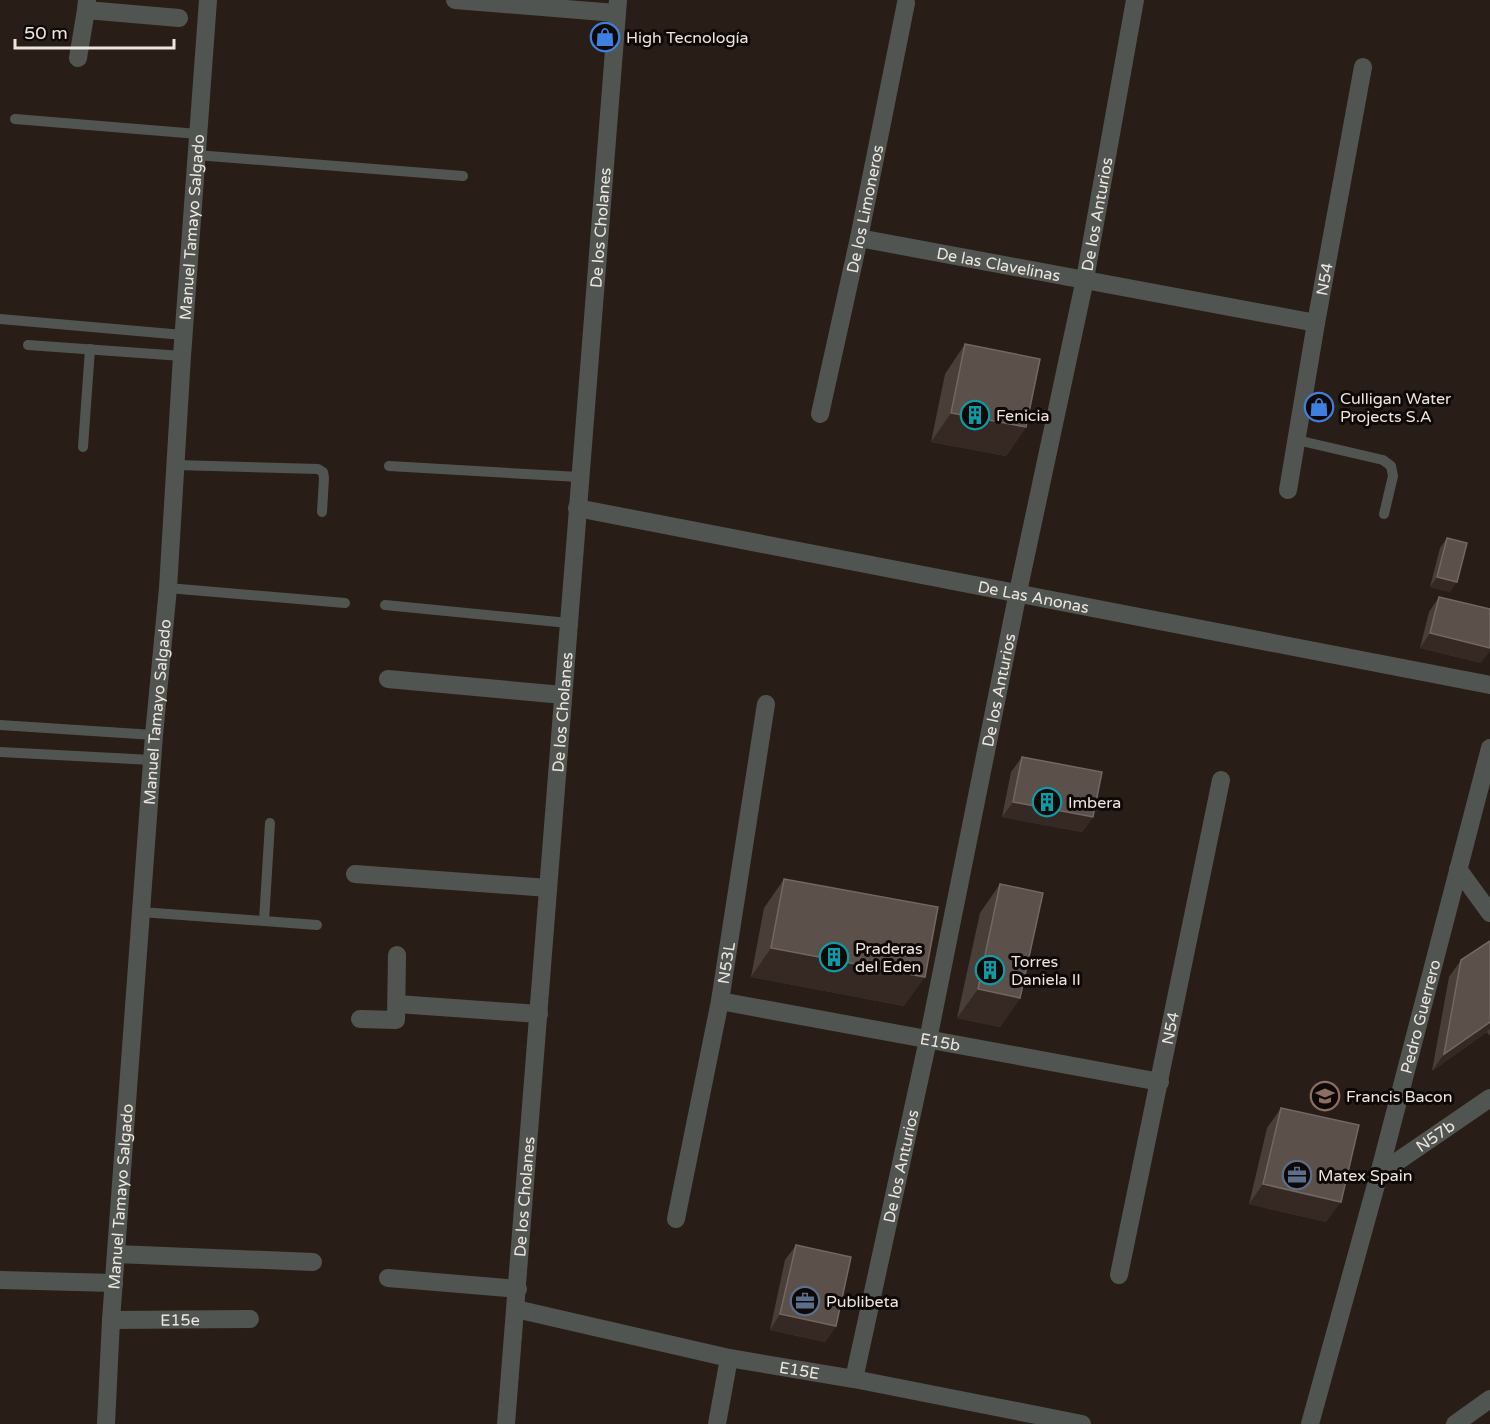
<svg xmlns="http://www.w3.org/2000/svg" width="1490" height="1424" font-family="'Varela Round',sans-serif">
  <rect width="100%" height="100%" fill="#291e17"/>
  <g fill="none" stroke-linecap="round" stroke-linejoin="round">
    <g stroke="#515551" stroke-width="10">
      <path d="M 15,119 L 198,134"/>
      <path d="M 196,155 L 463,176"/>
      <path d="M 0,319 L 183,335"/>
      <path d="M 28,345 L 182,356"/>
      <path d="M 1297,440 L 1383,460 L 1391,466 L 1393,476 L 1384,514"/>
      <path d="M 83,447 L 90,349"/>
      <path d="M 176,465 L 318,469 L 323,472 L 324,478 L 322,512"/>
      <path d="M 389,466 L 579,477"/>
      <path d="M 168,588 L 345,603"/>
      <path d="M 385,605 L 568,623"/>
      <path d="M 0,725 L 154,735"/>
      <path d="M 0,752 L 152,760"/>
      <path d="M 141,912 L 317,925"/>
      <path d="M 264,921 L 270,823"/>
    </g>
    <g stroke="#515551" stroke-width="18">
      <path d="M 87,0 L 86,10 L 179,18"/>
      <path d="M 455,0 L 616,13"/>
      <path d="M 78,58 L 86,10"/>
      <path id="s1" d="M 859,238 L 1316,323"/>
      <path id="s2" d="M 820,414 L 859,238 L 906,3"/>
      <path id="s3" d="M 1288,490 L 1316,323 L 1363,67"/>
      <path id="s4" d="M 577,508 L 1490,685"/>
      <path d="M 388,679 L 563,695"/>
      <path d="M 1458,869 L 1490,913"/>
      <path d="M 355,874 L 548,888"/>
      <path id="s5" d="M 720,1001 L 1160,1082"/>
      <path d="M 397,1004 L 539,1014"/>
      <path d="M 360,1019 L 396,1020 L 397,955"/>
      <path id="s6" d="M 1379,1174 L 1490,1098"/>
      <path id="s7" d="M 676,1219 L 720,1001 L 766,704"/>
      <path d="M 116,1254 L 313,1262"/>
      <path id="s8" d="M 1119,1275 L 1221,780"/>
      <path d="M 388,1278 L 518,1289"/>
      <path d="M 0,1280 L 114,1283"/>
      <path id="s9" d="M 516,1309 L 729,1358 L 854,1379 L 1082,1424"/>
      <path id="s10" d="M 111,1320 L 250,1319"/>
      <path id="s11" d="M 854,1379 L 928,1040 L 1018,592 L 1085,279 L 1135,0"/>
      <path id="s12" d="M 106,1424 L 111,1320 L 154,735 L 168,588 L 182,356 L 208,0"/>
      <path id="s13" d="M 506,1424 L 618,0"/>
      <path d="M 717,1424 L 729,1358"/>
      <path id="s14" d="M 1310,1424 L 1379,1174 L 1490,748"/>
      <path d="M 1455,1424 L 1490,1399"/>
    </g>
  </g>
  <g fill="#4a3e38">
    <path d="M 965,344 L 1026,427 L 1006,456 L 931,442 L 945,374 Z"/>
    <path d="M 1447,538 L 1450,592 L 1430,587 L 1440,548 Z"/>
    <path d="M 1439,597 L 1481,663 L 1420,648 L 1429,612 Z"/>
    <path d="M 1022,757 L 1093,817 L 1082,832 L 1002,817 L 1011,772 Z"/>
    <path d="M 784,879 L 904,1006 L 751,977 L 764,908 Z"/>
    <path d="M 1000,884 L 1020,998 L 1000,1027 L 957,1018 L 980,913 Z"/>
    <path d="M 1490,941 L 1490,1036 L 1487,1032 L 1432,1071 L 1449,977 L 1461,960 Z"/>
    <path d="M 1281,1108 L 1326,1222 L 1249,1204 L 1267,1128 Z"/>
    <path d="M 796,1245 L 836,1326 L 825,1342 L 770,1330 L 785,1260 Z"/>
  </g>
  <g fill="#362923">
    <path d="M 951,413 L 1026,427 L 1006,456 L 931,442 Z"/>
    <path d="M 1437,577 L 1457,582 L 1450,592 L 1430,587 Z"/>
    <path d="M 1430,633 L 1490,648 L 1490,651 L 1481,663 L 1420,648 Z"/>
    <path d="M 1013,802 L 1093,817 L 1082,832 L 1002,817 Z"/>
    <path d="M 771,948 L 925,977 L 904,1006 L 751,977 Z"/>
    <path d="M 978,989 L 1020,998 L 1000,1027 L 957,1018 Z"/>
    <path d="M 1490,1022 L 1490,1029 L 1487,1032 L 1432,1071 L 1444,1054 Z"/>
    <path d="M 1263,1184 L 1341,1202 L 1326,1222 L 1249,1204 Z"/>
    <path d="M 780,1314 L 836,1326 L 825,1342 L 770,1330 Z"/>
  </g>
  <g fill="#5c504a" stroke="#726761" stroke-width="1.5">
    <path d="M 965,344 L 1040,359 L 1026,427 L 951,413 Z"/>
    <path d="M 1447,538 L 1467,543 L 1457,582 L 1437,577 Z"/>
    <path d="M 1439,597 L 1490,609 L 1490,648 L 1430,633 Z"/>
    <path d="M 1022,757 L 1102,772 L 1093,817 L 1013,802 Z"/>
    <path d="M 784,879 L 938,907 L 925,977 L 771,948 Z"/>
    <path d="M 1000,884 L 1043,893 L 1020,998 L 978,989 Z"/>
    <path d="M 1490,941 L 1490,1022 L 1444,1054 L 1461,960 Z"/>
    <path d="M 1281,1108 L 1359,1125 L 1341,1202 L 1263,1184 Z"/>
    <path d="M 796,1245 L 851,1257 L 836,1326 L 780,1314 Z"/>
  </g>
  <defs>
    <g id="shop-ring" transform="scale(1.5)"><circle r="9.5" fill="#0e0907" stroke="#3f7fe0" stroke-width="1.5"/><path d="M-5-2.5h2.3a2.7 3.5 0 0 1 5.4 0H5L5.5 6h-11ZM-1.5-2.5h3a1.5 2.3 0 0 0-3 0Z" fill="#3f7fe0"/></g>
    <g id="building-ring" transform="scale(1.5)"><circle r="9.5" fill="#0e0907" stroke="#0f9aa8" stroke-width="1.5"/><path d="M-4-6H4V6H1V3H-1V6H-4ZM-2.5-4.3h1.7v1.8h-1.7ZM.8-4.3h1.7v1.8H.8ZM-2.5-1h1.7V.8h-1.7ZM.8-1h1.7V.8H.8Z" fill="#0f9aa8"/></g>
    <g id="school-ring" transform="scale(1.5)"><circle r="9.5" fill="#0e0907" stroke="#8d6e63" stroke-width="1.5"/><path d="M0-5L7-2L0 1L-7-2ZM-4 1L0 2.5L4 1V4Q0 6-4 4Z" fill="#8d6e63"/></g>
    <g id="office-ring" transform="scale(1.5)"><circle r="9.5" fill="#0e0907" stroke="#5c6f8a" stroke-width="1.5"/><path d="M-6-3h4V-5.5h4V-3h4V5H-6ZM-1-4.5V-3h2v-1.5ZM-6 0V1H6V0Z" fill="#5c6f8a"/></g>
  </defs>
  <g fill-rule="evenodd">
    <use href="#shop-ring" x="605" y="37"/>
    <use href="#shop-ring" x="1319" y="407"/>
    <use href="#building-ring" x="975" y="415"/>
    <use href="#building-ring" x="1047" y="802"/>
    <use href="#building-ring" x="834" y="957"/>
    <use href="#building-ring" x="990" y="970"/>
    <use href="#school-ring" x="1325" y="1096"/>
    <use href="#office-ring" x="1297" y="1175"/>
    <use href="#office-ring" x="805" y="1301"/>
  </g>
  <g text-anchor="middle" stroke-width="6" stroke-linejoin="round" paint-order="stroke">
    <g font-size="16" fill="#ece5e0" stroke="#0e0907" text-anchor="start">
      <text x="626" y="43">High Tecnología</text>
      <text x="1340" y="404">Culligan Water<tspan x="1340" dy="18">Projects S.A</tspan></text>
      <text x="996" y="421">Fenicia</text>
      <text x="1068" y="808">Imbera</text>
      <text x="855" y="954">Praderas<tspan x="855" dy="18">del Eden</tspan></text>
      <text x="1011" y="967">Torres<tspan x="1011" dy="18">Daniela II</tspan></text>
      <text x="1346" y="1102">Francis Bacon</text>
      <text x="1318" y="1181">Matex Spain</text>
      <text x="826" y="1307">Publibeta</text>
    </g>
    <g font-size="16" fill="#ece5e0" stroke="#0e0907">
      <text dy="6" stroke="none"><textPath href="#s2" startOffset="210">De los Limoneros</textPath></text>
      <text dy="6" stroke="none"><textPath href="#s11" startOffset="1190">De los Anturios</textPath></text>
      <text dy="6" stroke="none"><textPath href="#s12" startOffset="1200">Manuel Tamayo Salgado</textPath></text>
      <text dy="6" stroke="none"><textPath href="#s13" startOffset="1200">De los Cholanes</textPath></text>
      <text dy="6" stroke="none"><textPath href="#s1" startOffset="142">De las Clavelinas</textPath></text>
      <text dy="6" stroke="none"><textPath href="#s3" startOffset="214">N54</textPath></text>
      <text dy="6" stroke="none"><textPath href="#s4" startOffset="465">De Las Anonas</textPath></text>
      <text dy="6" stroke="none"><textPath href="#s11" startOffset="704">De los Anturios</textPath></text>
      <text dy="6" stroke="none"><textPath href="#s12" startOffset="714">Manuel Tamayo Salgado</textPath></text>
      <text dy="6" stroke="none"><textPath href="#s13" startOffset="714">De los Cholanes</textPath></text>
      <text dy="6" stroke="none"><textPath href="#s7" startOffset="261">N53L</textPath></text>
      <text dy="6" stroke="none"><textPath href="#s14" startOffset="422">Pedro Guerrero</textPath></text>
      <text dy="6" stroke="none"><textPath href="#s8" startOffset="252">N54</textPath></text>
      <text dy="6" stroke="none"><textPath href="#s5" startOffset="224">E15b</textPath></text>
      <text dy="6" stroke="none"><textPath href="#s6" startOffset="68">N57b</textPath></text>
      <text dy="6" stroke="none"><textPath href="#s11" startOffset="218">De los Anturios</textPath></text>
      <text dy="6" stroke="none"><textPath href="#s12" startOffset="228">Manuel Tamayo Salgado</textPath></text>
      <text dy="6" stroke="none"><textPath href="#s13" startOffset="228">De los Cholanes</textPath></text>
      <text dy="6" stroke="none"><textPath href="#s10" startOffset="69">E15e</textPath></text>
      <text dy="6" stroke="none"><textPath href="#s9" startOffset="290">E15E</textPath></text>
    </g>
  </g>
  <path d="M15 39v9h159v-9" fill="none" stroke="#ece5e0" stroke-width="3"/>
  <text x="24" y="39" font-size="18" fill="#ece5e0" stroke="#0e0907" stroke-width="4.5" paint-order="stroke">50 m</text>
</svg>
